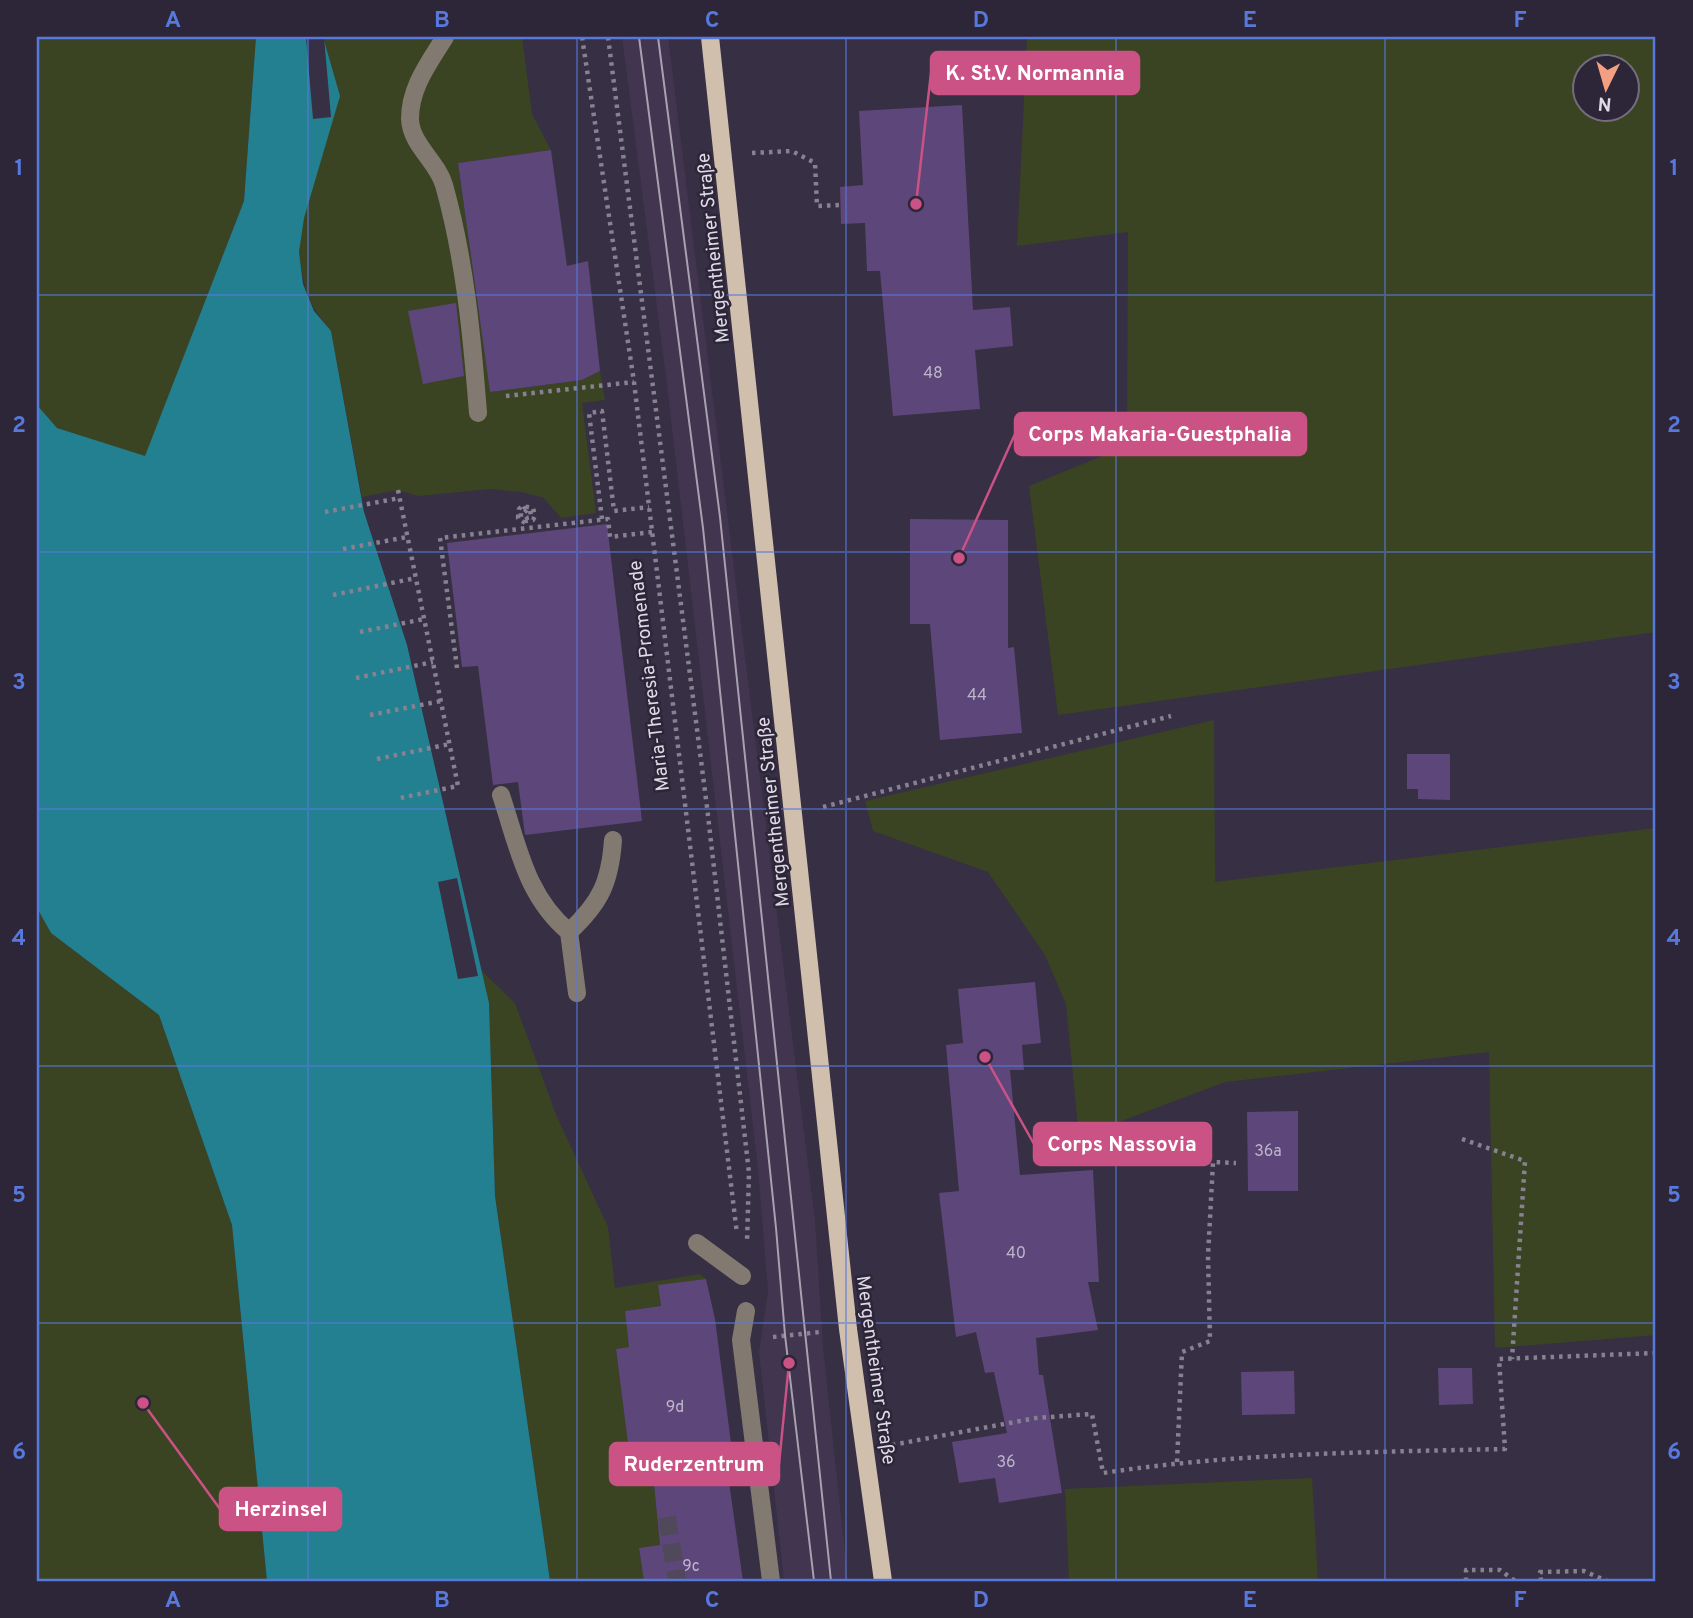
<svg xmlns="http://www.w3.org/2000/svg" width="1693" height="1618" font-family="Overpass,sans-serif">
  <rect width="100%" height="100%" fill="#372f43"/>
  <path fill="#41354f" d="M 622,37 L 668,37 L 815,1220 L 823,1347 L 848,1581 L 784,1581 L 759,1352 L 768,1292 L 758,1169 L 667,385 Z"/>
  <g fill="#3b4422" fill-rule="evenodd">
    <path d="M 37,37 L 256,37 L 244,201 L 145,457 L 57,428 L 37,405 Z"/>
    <path d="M 323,37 L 522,37 L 532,114 L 551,150 L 458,163 L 490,392 L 582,380 L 600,371 L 605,400 L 582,403 L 596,513 L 561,518 L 544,498 L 522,492 L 490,489 L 418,496 L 398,490 L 362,497 L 331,331 C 307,303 304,288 299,252 Z"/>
    <path d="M 1027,37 L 1656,37 L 1656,632 L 1058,715 L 1029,486 L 1127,446 L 1128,232 L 1017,246 ZM 1584,66 L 1626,66 L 1626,108 L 1584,108 Z"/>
    <path d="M 1214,720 L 1215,882 L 1656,828 L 1656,1335 L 1495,1348 L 1489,1052 L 1225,1082 L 1079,1137 L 1066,1004 L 1045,955 L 988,872 L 873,831 L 865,801 Z"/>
    <path d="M 37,908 L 51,933 L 159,1015 L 232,1225 L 267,1581 L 37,1581 Z"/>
    <path d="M 481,970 L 515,1003 L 557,1117 L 608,1227 L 615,1288 L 700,1274 L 706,1279 L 658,1286 L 661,1306 L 625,1311 L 629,1345 L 637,1346 L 616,1349 L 631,1466 L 652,1464 L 660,1545 L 639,1549 L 644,1581 L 550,1581 L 495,1196 L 489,1003 Z"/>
    <path d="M 1312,1478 L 1318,1581 L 1069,1581 L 1065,1489 Z"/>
  </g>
  <path fill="#238090" d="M 256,37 L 323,37 L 340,96 L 304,218 L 299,252 L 303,284 L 314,311 L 331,331 L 364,512 L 407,645 L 489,1003 L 495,1196 L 550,1581 L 267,1581 L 232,1225 L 159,1015 L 51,933 L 37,908 L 37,405 L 57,428 L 145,456 L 244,201 Z"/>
  <g fill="#372f43">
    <path d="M 306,37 L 324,37 L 331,117 L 313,119 Z"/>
    <path d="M 457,878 L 478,976 L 458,979 L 438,882 Z"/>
  </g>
  <g fill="#5d4679">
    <path d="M 962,105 L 973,310 L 1010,307 L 1013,346 L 975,350 L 980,409 L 893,416 L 880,271 L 867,271 L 865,223 L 841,224 L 840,187 L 863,185 L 859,111 Z"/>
    <path d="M 551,150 L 567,266 L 588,261 L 600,371 L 582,380 L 490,392 L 458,163 Z"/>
    <path d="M 456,303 L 464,376 L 423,384 L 408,311 Z"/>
    <path d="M 910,519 L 1008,520 L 1008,648 L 1014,647 L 1022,733 L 940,740 L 930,624 L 910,624 Z"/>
    <path d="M 607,524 L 642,821 L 525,835 L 518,782 L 493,785 L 478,666 L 462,667 L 447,543 Z"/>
    <path d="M 1407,754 L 1450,754 L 1450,800 L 1418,799 L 1418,789 L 1407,789 Z"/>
    <path d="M 1035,982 L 1041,1043 L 1022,1045 L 1024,1070 L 1010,1070 L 1020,1175 L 1093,1170 L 1099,1282 L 1088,1282 L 1098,1330 L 1036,1338 L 1039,1375 L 1043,1375 L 1062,1493 L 999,1503 L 995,1478 L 959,1483 L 952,1442 L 1007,1433 L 994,1372 L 985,1373 L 976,1332 L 956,1337 L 939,1193 L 959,1191 L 946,1045 L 963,1043 L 958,989 Z"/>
    <path d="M 1298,1111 L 1298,1191 L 1248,1191 L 1247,1112 Z"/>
    <path d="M 706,1279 L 715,1319 L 735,1474 L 728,1475 L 743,1581 L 644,1581 L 639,1548 L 660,1545 L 652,1464 L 631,1467 L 616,1349 L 629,1347 L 625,1311 L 661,1306 L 658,1285 Z"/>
    <path d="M 1438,1368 L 1472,1368 L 1473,1404 L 1439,1405 Z"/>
    <path d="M 1294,1371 L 1295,1414 L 1242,1415 L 1241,1372 Z"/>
  </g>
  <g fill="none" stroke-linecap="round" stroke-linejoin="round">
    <path stroke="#50495b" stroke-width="18" stroke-dasharray="18 9" stroke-linecap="butt" d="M 667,1517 L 677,1581"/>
    <g stroke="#888191" stroke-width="4.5" stroke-dasharray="3.5 5" stroke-linecap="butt">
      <path d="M 582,37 L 634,382 L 737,1234"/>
      <path d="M 608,37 L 707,807 L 749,1173 L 747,1242"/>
      <path d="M 752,153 L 792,151 L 815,163 L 817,206 L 840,205"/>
      <path d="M 506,396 L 634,382"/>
      <path d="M 398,490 L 458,786 L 400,798"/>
      <path d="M 325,512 L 400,498"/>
      <path d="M 602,519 L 589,413 L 602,411 L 614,511 L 649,507"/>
      <path d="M 525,523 L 518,518 L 519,509 L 522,506 L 533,508 L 535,516 L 533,520 L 526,521 L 521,517 L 521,511 L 525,508 L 530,510 L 531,517 L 527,518 L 524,513 L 527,510"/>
      <path d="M 343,549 L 407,537"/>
      <path d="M 333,595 L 416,578"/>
      <path d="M 360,632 L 424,619"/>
      <path d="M 457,668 L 440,538 L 608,519 L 610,537 L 652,532"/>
      <path d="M 356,678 L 433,662"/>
      <path d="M 370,715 L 441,701"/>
      <path d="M 377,759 L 450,744"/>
      <path d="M 823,807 L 1171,716"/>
      <path d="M 1462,1139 L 1525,1161 L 1512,1359"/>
      <path d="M 773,1337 L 820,1332"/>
      <path d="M 892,1445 L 1036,1418 L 1092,1414 L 1103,1473 C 1236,1453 1370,1452 1505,1449 L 1499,1359 L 1656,1353"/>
      <path d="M 1177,1462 L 1182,1352 L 1210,1341 L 1208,1256 L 1213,1162 L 1236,1163"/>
      <path d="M 1466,1581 L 1466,1570 L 1500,1570 L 1515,1581"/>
      <path d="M 1541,1581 L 1540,1572 L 1584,1571 L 1607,1581"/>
    </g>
    <g stroke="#827a71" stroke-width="18">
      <path d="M 445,37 C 429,63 410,87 410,119 C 411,145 437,161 444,185 C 465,260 472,336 478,413"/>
      <path d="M 501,795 C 518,846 526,896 569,932 L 577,993"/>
      <path d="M 569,932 C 600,903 610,883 613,840"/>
      <path d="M 697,1243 L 742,1276"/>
      <path d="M 746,1311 L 741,1340 L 771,1581"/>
    </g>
    <path stroke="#d0bfad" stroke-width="18" d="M 710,37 L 848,1329 L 883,1581"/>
    <g stroke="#a7a1b0" stroke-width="2">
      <path d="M 639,37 L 703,528 L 776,1228 L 785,1335 L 814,1581"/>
      <path d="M 658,37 L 720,517 L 831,1581"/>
    </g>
  </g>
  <path fill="none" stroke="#5778dc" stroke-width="2" stroke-opacity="0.55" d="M 308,37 L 308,1581M 577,37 L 577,1581M 846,37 L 846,1581M 1116,37 L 1116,1581M 1385,37 L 1385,1581M 37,295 L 1656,295M 37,552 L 1656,552M 37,809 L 1656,809M 37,1066 L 1656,1066M 37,1323 L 1656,1323"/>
  <g text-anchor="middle" stroke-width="5" stroke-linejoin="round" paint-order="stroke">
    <g font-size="16" fill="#beb5cb">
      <text x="933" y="378">48</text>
      <text x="977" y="700">44</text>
      <text x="1268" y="1156">36a</text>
      <text x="1016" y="1258">40</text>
      <text x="675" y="1412">9d</text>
      <text x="1006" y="1467">36</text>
      <text x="691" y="1571">9c</text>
    </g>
    <g font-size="19" fill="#dfdae6" stroke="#2d2538">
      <text transform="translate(712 248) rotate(-96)" y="7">Mergentheimer Straße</text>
      <text transform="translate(648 676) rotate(-97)" y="7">Maria-Theresia-Promenade</text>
      <text transform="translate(772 812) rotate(-96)" y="7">Mergentheimer Straße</text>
      <text transform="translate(877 1370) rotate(82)" y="7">Mergentheimer Straße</text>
    </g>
  </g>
  <path fill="none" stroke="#cb5285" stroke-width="2.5" d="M916 204L931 73M959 558L1015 434M985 1057L1034 1144M789 1363L779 1464M143 1403L220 1509"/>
  <g fill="#cb5285" stroke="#2d2538" stroke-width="2.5">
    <circle cx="916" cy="204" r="7"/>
    <circle cx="959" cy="558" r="7"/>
    <circle cx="985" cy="1057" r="7"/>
    <circle cx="789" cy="1363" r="7"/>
    <circle cx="143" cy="1403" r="7"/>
  </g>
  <g fill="#cb5285" stroke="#cb5285" stroke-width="2.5">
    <rect x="931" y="52" width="208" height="42" rx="7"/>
    <rect x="1015" y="413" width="291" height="42" rx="7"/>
    <rect x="1034" y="1123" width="177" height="42" rx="7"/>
    <rect x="610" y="1443" width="169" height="42" rx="7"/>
    <rect x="220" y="1488" width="121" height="42" rx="7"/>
  </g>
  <g font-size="21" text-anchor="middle" font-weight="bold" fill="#fff">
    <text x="1035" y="80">K. St.V. Normannia</text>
    <text x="1160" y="441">Corps Makaria-Guestphalia</text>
    <text x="1122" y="1151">Corps Nassovia</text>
    <text x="694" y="1471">Ruderzentrum</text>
    <text x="281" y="1516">Herzinsel</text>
  </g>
  <rect width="1693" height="1618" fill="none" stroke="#2d2538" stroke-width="77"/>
  <g transform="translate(1606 88) rotate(185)"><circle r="33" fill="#2d2538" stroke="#746d7e" stroke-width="2"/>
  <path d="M0-5L12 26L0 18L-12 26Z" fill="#f39f82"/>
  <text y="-10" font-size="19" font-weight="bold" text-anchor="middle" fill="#dfdae6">N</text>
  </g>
  <rect x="38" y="38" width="1616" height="1542" fill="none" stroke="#5778dc" stroke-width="2.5"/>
  <g font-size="23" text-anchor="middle" font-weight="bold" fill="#5778dc">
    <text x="173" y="27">A</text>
    <text x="442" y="27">B</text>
    <text x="712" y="27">C</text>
    <text x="981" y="27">D</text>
    <text x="1250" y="27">E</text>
    <text x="1520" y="27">F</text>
    <text x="19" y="175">1</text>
    <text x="1674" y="175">1</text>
    <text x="19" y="432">2</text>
    <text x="1674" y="432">2</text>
    <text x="19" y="689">3</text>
    <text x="1674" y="689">3</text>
    <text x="19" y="945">4</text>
    <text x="1674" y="945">4</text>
    <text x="19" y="1202">5</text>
    <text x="1674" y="1202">5</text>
    <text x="19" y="1459">6</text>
    <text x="1674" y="1459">6</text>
    <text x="173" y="1607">A</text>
    <text x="442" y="1607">B</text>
    <text x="712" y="1607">C</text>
    <text x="981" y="1607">D</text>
    <text x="1250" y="1607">E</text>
    <text x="1520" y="1607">F</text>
  </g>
</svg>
